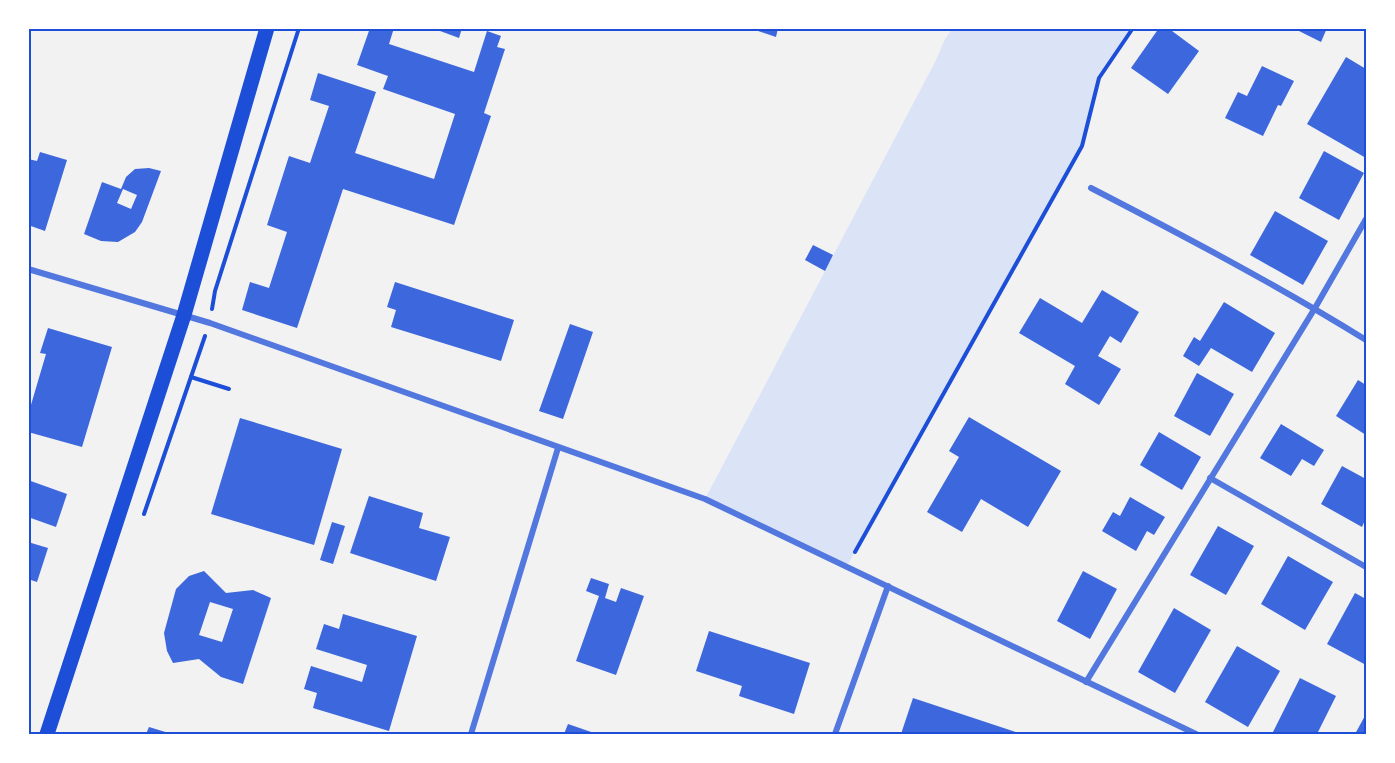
<svg xmlns="http://www.w3.org/2000/svg" width="1395" height="763" font-family="'Varela Round',sans-serif">
  <rect width="100%" height="100%" fill="#f2f2f2"/>
  <path fill="#dbe4f7" d="M 952,29 L 1133,29 L 1099,78 L 1082,146 L 847,566 L 705,499 L 935,62 L 945,39 Z"/>
  <g fill="#3d67dc" fill-rule="evenodd">
    <path d="M 370,28 L 394,28 L 389,44 L 474,72 L 487,31 L 481,28 L 489,28 L 487,31 L 501,36 L 497,47 L 505,49 L 484,113 L 491,116 L 454,225 L 343,189 L 297,328 L 242,310 L 250,282 L 269,288 L 287,232 L 267,225 L 289,156 L 310,163 L 329,106 L 310,100 L 318,73 L 376,92 L 355,153 L 434,179 L 455,114 L 383,89 L 388,76 L 357,65 Z"/>
    <path d="M 432,28 L 462,28 L 459,38 Z"/>
    <path d="M 749,28 L 778,28 L 776,37 Z"/>
    <path d="M 1159,28 L 1168,28 L 1199,51 L 1168,94 L 1131,68 Z"/>
    <path d="M 1293,28 L 1327,28 L 1321,42 Z"/>
    <path d="M 1346,57 L 1366,69 L 1366,158 L 1307,124 Z"/>
    <path d="M 1262,66 L 1294,81 L 1281,106 L 1278,105 L 1263,136 L 1225,118 L 1238,92 L 1247,96 Z"/>
    <path d="M 1324,151 L 1364,173 L 1339,220 L 1299,198 Z"/>
    <path d="M 40,152 L 67,160 L 45,231 L 28,225 L 28,159 L 37,161 Z"/>
    <path d="M 149,168 L 161,171 L 142,222 L 135,232 L 118,242 L 101,241 L 84,234 L 102,182 L 121,189 L 126,177 L 135,169 ZM 123,189 L 137,195 L 131,209 L 117,203 Z"/>
    <path d="M 1275,211 L 1328,241 L 1303,285 L 1250,255 Z"/>
    <path d="M 813,245 L 833,255 L 825,271 L 805,260 Z"/>
    <path d="M 395,282 L 514,320 L 501,361 L 391,327 L 396,310 L 387,307 Z"/>
    <path d="M 1102,290 L 1139,312 L 1121,343 L 1110,336 L 1098,356 L 1121,369 L 1099,405 L 1065,384 L 1075,366 L 1019,333 L 1040,298 L 1082,323 Z"/>
    <path d="M 1224,302 L 1275,333 L 1252,372 L 1211,348 L 1199,366 L 1183,356 L 1194,337 L 1200,341 Z"/>
    <path d="M 570,324 L 593,332 L 563,419 L 539,411 Z"/>
    <path d="M 48,328 L 112,347 L 82,447 L 28,432 L 28,415 L 46,354 L 40,353 Z"/>
    <path d="M 1197,373 L 1234,394 L 1210,436 L 1174,416 Z"/>
    <path d="M 1358,380 L 1366,385 L 1366,435 L 1336,416 Z"/>
    <path d="M 969,417 L 1061,471 L 1028,527 L 981,499 L 962,532 L 927,512 L 959,457 L 949,451 Z"/>
    <path d="M 240,418 L 342,449 L 314,545 L 211,514 Z"/>
    <path d="M 1281,424 L 1324,450 L 1314,466 L 1302,459 L 1291,476 L 1260,458 Z"/>
    <path d="M 1159,432 L 1201,457 L 1182,490 L 1140,465 Z"/>
    <path d="M 1342,466 L 1366,479 L 1366,518 L 1362,527 L 1321,504 Z"/>
    <path d="M 28,480 L 67,494 L 56,527 L 28,517 Z"/>
    <path d="M 369,496 L 423,513 L 419,528 L 450,537 L 436,581 L 350,553 Z"/>
    <path d="M 1130,497 L 1165,517 L 1154,535 L 1147,531 L 1136,551 L 1102,531 L 1113,512 L 1120,516 Z"/>
    <path d="M 332,522 L 345,526 L 333,564 L 320,560 Z"/>
    <path d="M 1218,526 L 1254,546 L 1226,595 L 1190,575 Z"/>
    <path d="M 28,542 L 48,548 L 37,582 L 28,579 Z"/>
    <path d="M 1288,556 L 1333,582 L 1305,630 L 1261,604 Z"/>
    <path d="M 204,571 L 226,593 L 253,590 L 271,598 L 243,684 L 221,677 L 199,659 L 173,663 L 167,651 L 164,633 L 176,589 L 189,576 ZM 210,602 L 233,609 L 222,642 L 199,635 Z"/>
    <path d="M 1083,571 L 1117,589 L 1090,639 L 1057,621 Z"/>
    <path d="M 591,578 L 609,584 L 605,598 L 616,602 L 621,588 L 644,596 L 616,675 L 576,661 L 599,596 L 586,591 Z"/>
    <path d="M 1355,593 L 1366,599 L 1366,665 L 1327,644 Z"/>
    <path d="M 1174,608 L 1211,630 L 1175,693 L 1138,672 Z"/>
    <path d="M 343,614 L 417,636 L 389,731 L 313,708 L 317,693 L 304,689 L 311,666 L 362,682 L 367,665 L 316,649 L 324,624 L 339,629 Z"/>
    <path d="M 709,631 L 810,663 L 794,714 L 739,696 L 742,686 L 696,671 Z"/>
    <path d="M 1237,646 L 1280,671 L 1248,727 L 1205,702 Z"/>
    <path d="M 1300,678 L 1336,696 L 1317,734 L 1272,734 Z"/>
    <path d="M 913,698 L 1022,734 L 901,734 Z"/>
    <path d="M 1366,714 L 1366,734 L 1355,734 Z"/>
    <path d="M 568,724 L 597,734 L 564,734 Z"/>
    <path d="M 149,727 L 172,734 L 146,734 Z"/>
  </g>
  <g fill="none" stroke-linecap="round" stroke-linejoin="round">
    <g stroke="#1d4ed8" stroke-width="4">
      <path d="M 1000,28 L 1005,28"/>
      <path d="M 212,309 L 215,291 L 299,28"/>
      <path d="M 191,377 L 229,389"/>
      <path d="M 144,514 L 205,336"/>
      <path d="M 855,552 L 1082,146 L 1099,78 L 1133,28"/>
    </g>
    <g stroke="#5277de" stroke-width="6">
      <path d="M 1091,188 C 1184,236 1277,285 1366,340"/>
      <path d="M 28,269 L 210,323 L 705,499 L 1196,734"/>
      <path d="M 1210,478 L 1366,567"/>
      <path d="M 1086,682 L 1315,308 L 1366,219"/>
      <path d="M 471,734 L 558,448"/>
      <path d="M 835,734 L 888,586"/>
    </g>
    <path stroke="#1d4ed8" stroke-width="15" d="M 47,734 L 184,315 L 267,28"/>
  </g>
  <rect width="1395" height="763" fill="none" stroke="#ffffff" stroke-width="60"/>
  <rect x="30" y="30" width="1335" height="703" fill="none" stroke="#1d4ed8" stroke-width="2"/>
</svg>
